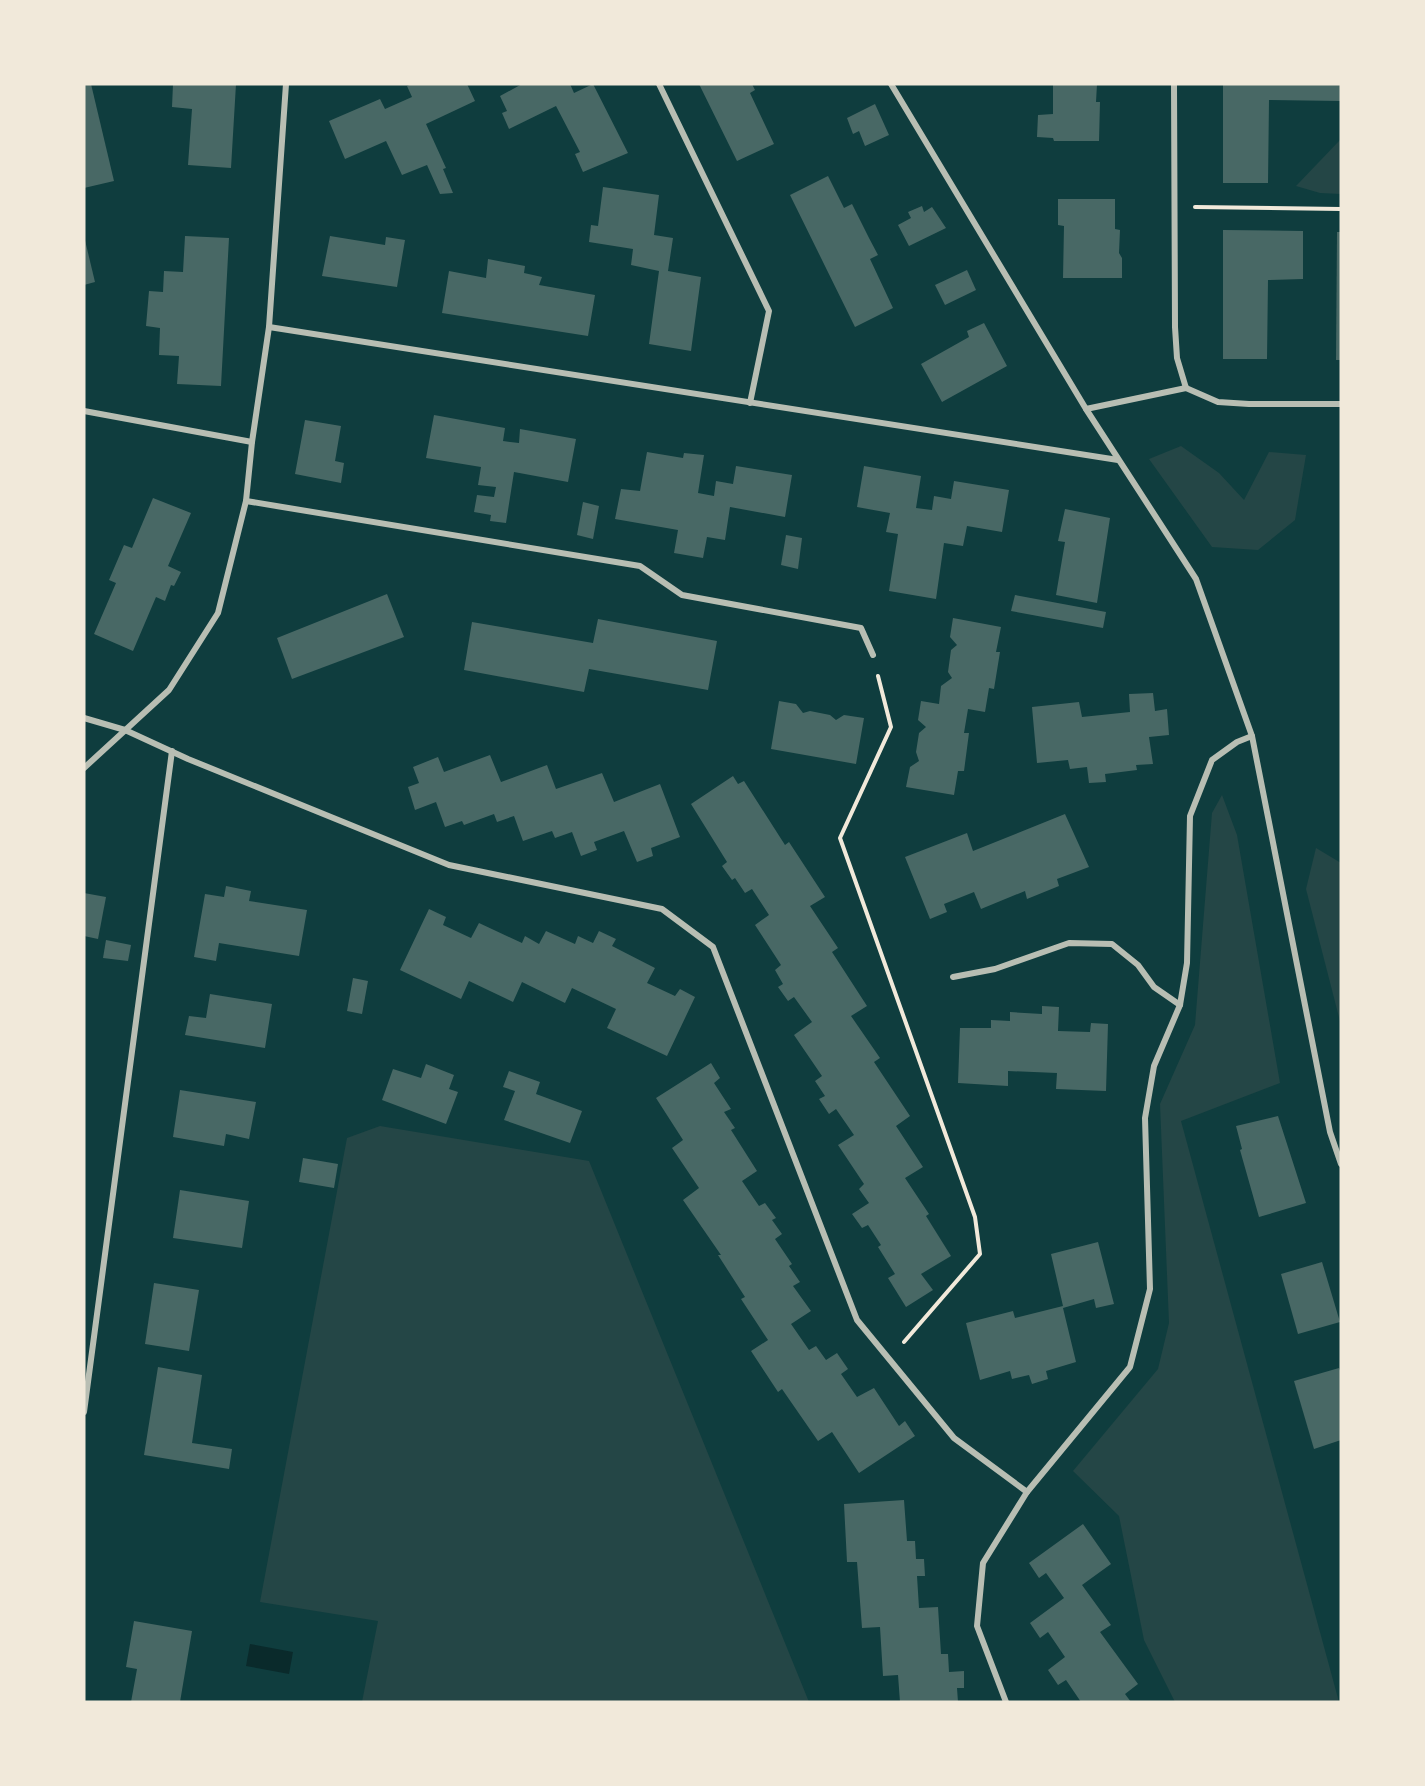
<svg xmlns="http://www.w3.org/2000/svg" width="1425" height="1786" font-family="'Times New Roman',serif">
  <rect width="100%" height="100%" fill="#0f3d3e"/>
  <g fill="#244646">
    <path d="M 1341,139 L 1341,194 L 1320,193 L 1296,186 Z"/>
    <path d="M 1181,446 L 1219,473 L 1244,500 L 1269,452 L 1306,455 L 1295,520 L 1258,550 L 1212,547 L 1149,459 Z"/>
    <path d="M 1222,795 L 1237,835 L 1280,1083 L 1181,1121 L 1339,1702 L 1175,1702 L 1144,1640 L 1119,1516 L 1073,1471 L 1158,1369 L 1169,1323 L 1160,1104 L 1195,1025 L 1212,813 Z"/>
    <path d="M 1316,848 L 1341,863 L 1341,1025 L 1306,889 Z"/>
    <path d="M 380,1126 L 589,1161 L 809,1702 L 362,1702 L 378,1621 L 260,1602 L 347,1138 Z"/>
  </g>
  <path fill="#0a2a2b" d="M 250,1644 L 293,1652 L 289,1674 L 246,1666 Z"/>
  <g fill="#486865">
    <path d="M 84,84 L 91,84 L 114,181 L 84,188 Z"/>
    <path d="M 173,84 L 236,84 L 231,168 L 188,165 L 192,109 L 172,107 Z"/>
    <path d="M 412,84 L 467,84 L 475,101 L 426,124 L 446,168 L 443,169 L 453,193 L 440,194 L 427,165 L 402,175 L 386,141 L 345,159 L 329,121 L 380,99 L 385,109 L 412,97 L 407,86 Z"/>
    <path d="M 522,84 L 570,84 L 574,93 L 593,84 L 628,153 L 583,172 L 575,154 L 580,152 L 556,106 L 509,129 L 502,113 L 507,111 L 500,96 Z"/>
    <path d="M 699,84 L 752,84 L 755,90 L 750,93 L 774,144 L 737,161 Z"/>
    <path d="M 1053,84 L 1097,84 L 1096,102 L 1100,102 L 1099,141 L 1054,141 L 1053,138 L 1037,137 L 1038,115 L 1053,114 Z"/>
    <path d="M 1223,84 L 1341,84 L 1341,101 L 1269,100 L 1268,183 L 1223,183 Z"/>
    <path d="M 875,104 L 889,135 L 865,146 L 859,131 L 853,134 L 847,118 Z"/>
    <path d="M 828,176 L 844,208 L 852,204 L 869,238 L 878,255 L 870,259 L 893,308 L 855,327 L 790,195 Z"/>
    <path d="M 603,187 L 659,195 L 654,235 L 673,238 L 668,271 L 701,277 L 691,351 L 649,344 L 659,271 L 631,265 L 633,249 L 589,242 L 591,225 L 598,226 Z"/>
    <path d="M 1058,199 L 1115,199 L 1115,229 L 1120,230 L 1119,253 L 1122,258 L 1122,278 L 1063,278 L 1064,226 L 1058,225 Z"/>
    <path d="M 922,206 L 924,212 L 932,207 L 946,228 L 909,246 L 898,225 L 911,218 L 908,212 Z"/>
    <path d="M 1223,230 L 1303,231 L 1303,279 L 1268,280 L 1267,359 L 1223,359 Z"/>
    <path d="M 1337,232 L 1341,232 L 1341,360 L 1336,360 Z"/>
    <path d="M 84,236 L 95,282 L 84,285 Z"/>
    <path d="M 185,236 L 229,238 L 221,386 L 177,384 L 179,356 L 159,355 L 160,328 L 146,326 L 149,291 L 163,292 L 164,271 L 183,272 Z"/>
    <path d="M 330,236 L 385,245 L 386,237 L 405,240 L 397,287 L 322,276 Z"/>
    <path d="M 488,259 L 525,266 L 524,273 L 542,277 L 539,285 L 595,295 L 588,336 L 442,313 L 449,271 L 486,278 Z"/>
    <path d="M 967,270 L 976,290 L 945,305 L 935,285 Z"/>
    <path d="M 984,323 L 1007,366 L 942,402 L 921,364 L 969,337 L 967,331 Z"/>
    <path d="M 434,415 L 505,428 L 503,441 L 519,443 L 520,429 L 576,439 L 568,482 L 514,472 L 506,523 L 490,521 L 491,515 L 474,512 L 477,495 L 494,497 L 496,487 L 478,485 L 481,467 L 426,458 Z"/>
    <path d="M 305,420 L 341,426 L 335,461 L 344,463 L 341,483 L 295,474 Z"/>
    <path d="M 647,452 L 683,458 L 684,453 L 704,455 L 698,493 L 714,496 L 716,481 L 733,484 L 736,466 L 792,475 L 785,517 L 730,507 L 725,540 L 707,537 L 703,558 L 674,553 L 678,530 L 615,519 L 621,489 L 640,491 Z"/>
    <path d="M 864,466 L 921,476 L 916,508 L 932,510 L 934,496 L 951,499 L 954,481 L 1009,490 L 1002,532 L 967,526 L 963,546 L 944,543 L 936,599 L 889,591 L 898,534 L 886,532 L 890,513 L 857,507 Z"/>
    <path d="M 153,498 L 191,513 L 168,566 L 181,572 L 174,586 L 171,585 L 165,601 L 156,597 L 133,651 L 94,634 L 116,583 L 109,580 L 124,545 L 132,548 Z"/>
    <path d="M 583,502 L 599,506 L 593,539 L 577,535 Z"/>
    <path d="M 1065,509 L 1110,518 L 1097,603 L 1056,595 L 1065,542 L 1058,541 Z"/>
    <path d="M 786,535 L 802,538 L 798,569 L 781,565 Z"/>
    <path d="M 387,594 L 404,637 L 292,679 L 277,638 Z"/>
    <path d="M 1015,595 L 1106,612 L 1103,628 L 1011,611 Z"/>
    <path d="M 953,618 L 1001,627 L 996,652 L 1000,652 L 994,689 L 989,688 L 985,712 L 968,709 L 964,733 L 969,733 L 964,771 L 958,771 L 954,795 L 906,787 L 910,767 L 919,761 L 916,752 L 919,733 L 926,727 L 918,720 L 921,701 L 939,704 L 941,686 L 952,678 L 948,672 L 951,650 L 957,645 L 950,637 Z"/>
    <path d="M 598,619 L 717,641 L 708,690 L 589,669 L 584,692 L 464,670 L 472,622 L 593,643 Z"/>
    <path d="M 1153,693 L 1155,711 L 1167,709 L 1169,735 L 1149,737 L 1153,764 L 1136,765 L 1137,770 L 1105,774 L 1106,782 L 1089,783 L 1087,767 L 1070,769 L 1068,760 L 1037,763 L 1032,707 L 1079,702 L 1082,717 L 1130,712 L 1129,694 Z"/>
    <path d="M 779,701 L 796,704 L 803,713 L 810,711 L 830,715 L 836,720 L 844,715 L 864,718 L 856,764 L 771,749 Z"/>
    <path d="M 490,755 L 501,782 L 547,765 L 556,789 L 602,773 L 614,802 L 660,784 L 680,837 L 651,848 L 653,856 L 637,862 L 624,831 L 594,842 L 597,850 L 581,856 L 572,832 L 555,838 L 552,831 L 523,841 L 514,816 L 497,822 L 494,814 L 464,825 L 462,821 L 445,827 L 436,802 L 415,810 L 408,787 L 419,783 L 413,767 L 438,757 L 444,772 Z"/>
    <path d="M 733,776 L 738,784 L 744,781 L 785,845 L 789,842 L 825,897 L 810,906 L 838,948 L 832,952 L 867,1006 L 851,1016 L 880,1058 L 874,1062 L 910,1116 L 896,1126 L 923,1167 L 905,1178 L 929,1214 L 926,1216 L 951,1256 L 921,1274 L 933,1290 L 906,1307 L 888,1278 L 895,1274 L 878,1247 L 881,1245 L 868,1225 L 862,1228 L 852,1214 L 869,1203 L 859,1189 L 864,1184 L 838,1145 L 854,1135 L 836,1109 L 829,1114 L 819,1099 L 825,1096 L 815,1081 L 822,1076 L 794,1035 L 812,1022 L 794,997 L 788,1001 L 778,987 L 783,984 L 775,970 L 781,965 L 755,925 L 769,915 L 752,889 L 745,893 L 735,878 L 732,880 L 722,866 L 727,862 L 691,804 Z"/>
    <path d="M 1065,814 L 1089,867 L 1057,879 L 1059,886 L 1027,899 L 1025,891 L 981,909 L 974,892 L 944,904 L 947,912 L 930,919 L 905,857 L 967,833 L 973,851 Z"/>
    <path d="M 226,886 L 251,891 L 249,901 L 307,910 L 299,956 L 219,943 L 216,961 L 194,957 L 205,894 L 224,897 Z"/>
    <path d="M 84,893 L 106,897 L 98,939 L 84,936 Z"/>
    <path d="M 429,909 L 446,917 L 443,925 L 471,938 L 479,923 L 522,943 L 525,936 L 539,944 L 546,931 L 575,944 L 578,936 L 593,943 L 599,931 L 616,939 L 612,946 L 655,968 L 647,983 L 675,996 L 680,989 L 695,997 L 667,1056 L 607,1028 L 616,1009 L 572,988 L 565,1003 L 522,982 L 513,1002 L 469,981 L 461,999 L 400,970 Z"/>
    <path d="M 106,940 L 131,945 L 128,961 L 103,958 Z"/>
    <path d="M 353,978 L 368,981 L 362,1014 L 347,1011 Z"/>
    <path d="M 210,994 L 272,1004 L 265,1048 L 185,1035 L 189,1016 L 206,1018 Z"/>
    <path d="M 1042,1006 L 1059,1007 L 1058,1031 L 1090,1032 L 1091,1023 L 1108,1024 L 1106,1091 L 1056,1089 L 1057,1073 L 1008,1071 L 1008,1086 L 958,1083 L 960,1028 L 991,1028 L 991,1020 L 1010,1021 L 1010,1012 L 1042,1014 Z"/>
    <path d="M 711,1063 L 720,1078 L 714,1083 L 731,1109 L 724,1112 L 735,1128 L 731,1130 L 757,1171 L 742,1181 L 759,1206 L 765,1203 L 776,1218 L 772,1220 L 782,1234 L 775,1239 L 792,1264 L 789,1266 L 800,1282 L 793,1286 L 811,1311 L 791,1324 L 809,1350 L 816,1346 L 826,1360 L 837,1353 L 848,1369 L 841,1374 L 857,1397 L 874,1388 L 899,1426 L 905,1421 L 915,1436 L 859,1473 L 832,1432 L 818,1441 L 782,1389 L 778,1392 L 751,1351 L 768,1340 L 741,1299 L 745,1297 L 718,1255 L 721,1255 L 683,1200 L 699,1188 L 672,1148 L 683,1140 L 656,1098 Z"/>
    <path d="M 426,1064 L 454,1075 L 449,1089 L 458,1092 L 446,1124 L 382,1100 L 393,1069 L 421,1078 Z"/>
    <path d="M 509,1071 L 540,1082 L 536,1094 L 582,1111 L 570,1143 L 504,1120 L 515,1091 L 503,1087 Z"/>
    <path d="M 180,1090 L 256,1102 L 249,1139 L 226,1134 L 224,1146 L 173,1137 Z"/>
    <path d="M 1278,1116 L 1306,1203 L 1259,1217 L 1240,1150 L 1242,1149 L 1236,1126 Z"/>
    <path d="M 303,1158 L 338,1164 L 334,1188 L 299,1182 Z"/>
    <path d="M 180,1190 L 249,1201 L 242,1248 L 173,1238 Z"/>
    <path d="M 1098,1242 L 1114,1304 L 1096,1308 L 1094,1299 L 1063,1308 L 1076,1362 L 1046,1371 L 1048,1379 L 1032,1384 L 1029,1375 L 1012,1379 L 1010,1371 L 980,1380 L 966,1323 L 1013,1311 L 1015,1318 L 1063,1306 L 1051,1254 Z"/>
    <path d="M 1322,1262 L 1340,1322 L 1298,1334 L 1281,1274 Z"/>
    <path d="M 154,1283 L 199,1290 L 189,1351 L 145,1344 Z"/>
    <path d="M 158,1367 L 202,1375 L 192,1443 L 232,1449 L 229,1469 L 144,1455 Z"/>
    <path d="M 1339,1368 L 1341,1373 L 1341,1440 L 1314,1449 L 1294,1381 Z"/>
    <path d="M 904,1500 L 907,1541 L 915,1541 L 916,1559 L 924,1559 L 925,1576 L 917,1576 L 919,1608 L 938,1607 L 941,1654 L 948,1654 L 949,1672 L 964,1671 L 964,1688 L 957,1688 L 958,1702 L 900,1702 L 898,1675 L 883,1676 L 880,1627 L 862,1628 L 857,1562 L 847,1562 L 844,1504 Z"/>
    <path d="M 1083,1524 L 1111,1564 L 1082,1585 L 1111,1625 L 1100,1632 L 1138,1684 L 1125,1694 L 1131,1702 L 1081,1702 L 1066,1680 L 1058,1685 L 1048,1670 L 1065,1657 L 1048,1632 L 1040,1638 L 1030,1623 L 1064,1598 L 1046,1573 L 1039,1578 L 1029,1563 Z"/>
    <path d="M 134,1621 L 192,1631 L 180,1702 L 131,1702 L 137,1669 L 126,1667 Z"/>
  </g>
  <g fill="none" stroke-linecap="round" stroke-linejoin="round">
    <g stroke="#f1e9da" stroke-width="4">
      <path d="M 1195,207 L 1341,209"/>
      <path d="M 878,676 L 891,727 L 840,838 L 975,1217 L 980,1254 L 904,1342"/>
    </g>
    <g stroke="#b8beb3" stroke-width="6">
      <path d="M 659,84 L 769,311 L 750,403"/>
      <path d="M 891,84 L 1086,409 L 1196,579 L 1252,736 L 1330,1132 L 1341,1164"/>
      <path d="M 1174,84 L 1175,327 L 1177,358 L 1186,388"/>
      <path d="M 269,327 L 1118,460"/>
      <path d="M 1186,388 L 1218,402 L 1249,404 L 1341,404"/>
      <path d="M 1086,409 L 1186,388"/>
      <path d="M 84,411 L 252,442"/>
      <path d="M 246,501 L 640,566 L 682,595 L 861,628 L 873,655"/>
      <path d="M 84,718 L 125,730 L 188,759 L 449,865 L 662,909 L 713,947 L 857,1320 L 954,1438 L 1027,1492 L 983,1563 L 977,1626 L 1006,1702"/>
      <path d="M 84,768 L 169,690 L 218,613 L 246,501 L 252,442 L 269,327 L 286,84"/>
      <path d="M 953,977 L 995,969 L 1069,943 L 1112,944 L 1138,965 L 1154,987 L 1180,1005"/>
      <path d="M 84,1412 L 172,751"/>
      <path d="M 1027,1492 L 1130,1367 L 1150,1289 L 1145,1118 L 1154,1066 L 1180,1005 L 1187,963 L 1190,816 L 1212,760 L 1237,742 L 1252,736"/>
    </g>
  </g>
  <rect width="1425" height="1786" fill="none" stroke="#f1e9da" stroke-width="171"/>
</svg>
